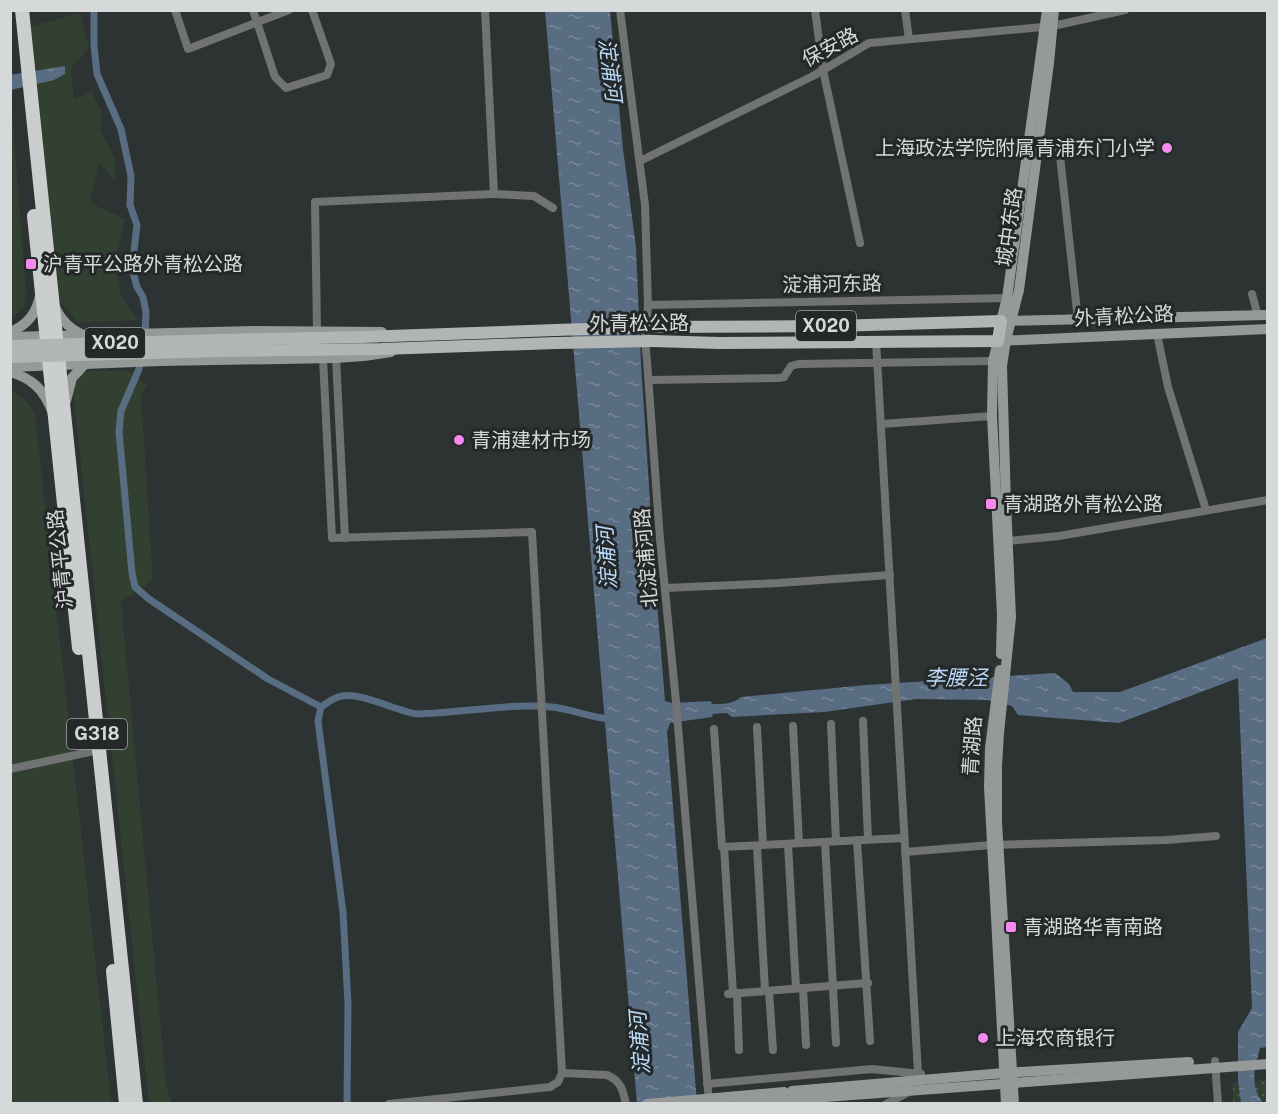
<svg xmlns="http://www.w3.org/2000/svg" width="1278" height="1114" font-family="'Public Sans','Noto Sans SC',sans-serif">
  <defs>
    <pattern id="park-dots" width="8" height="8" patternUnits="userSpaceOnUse" patternTransform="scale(1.5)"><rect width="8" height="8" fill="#314031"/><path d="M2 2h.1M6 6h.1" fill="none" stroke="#4e5b4e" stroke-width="1.8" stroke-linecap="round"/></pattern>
    <pattern id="water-ripples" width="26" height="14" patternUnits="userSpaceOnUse" patternTransform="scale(1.5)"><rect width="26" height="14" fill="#586c82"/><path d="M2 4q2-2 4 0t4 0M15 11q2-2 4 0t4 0" fill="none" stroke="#778799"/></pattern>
  </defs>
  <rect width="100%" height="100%" fill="#2d3232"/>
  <g fill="#314031">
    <path d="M 80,13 L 89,48 L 71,68 L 74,99 L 92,92 L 102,113 L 100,130 L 115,158 L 115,181 L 99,162 L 90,203 L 125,219 L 115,261 L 120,294 L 138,320 L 78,323 L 56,296 L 29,27 Z"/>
    <path d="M 10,82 L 26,294 L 24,306 L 11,319 Z"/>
    <path d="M 127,370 L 147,385 L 141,396 L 153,580 L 121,602 L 166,1084 L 172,1103 L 149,1103 L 73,390 L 82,374 L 88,371 Z"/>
    <path d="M 10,387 L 31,406 L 35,414 L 111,1103 L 11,1103 Z"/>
  </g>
  <path fill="url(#park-dots)" d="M 1267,1079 L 1267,1103 L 1233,1103 L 1233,1083 Z"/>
  <g fill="url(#water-ripples)">
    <path d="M 545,11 L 610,11 L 623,149 L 636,247 L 641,364 L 653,548 L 650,550 L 651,578 L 655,578 L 665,701 L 672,703 L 711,701 L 712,704 C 722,704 734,704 741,697 L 866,685 L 1055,673 L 1069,684 L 1073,692 L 1120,692 L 1267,638 L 1268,1047 L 1260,1048 C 1255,1068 1249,1085 1263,1103 L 1241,1103 L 1238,1080 L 1238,1032 L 1252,1008 L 1238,678 L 1119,723 L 1018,715 L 1012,706 L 988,700 L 916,699 L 824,712 L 732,717 L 727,713 L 713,714 L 712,717 L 670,723 L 667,732 L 697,1103 L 637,1103 Z"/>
    <path d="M 65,66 L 65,74 L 54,80 L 11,90 L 10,75 Z"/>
  </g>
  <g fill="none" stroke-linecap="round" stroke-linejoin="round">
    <g stroke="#586c82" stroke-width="7">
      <path d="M 94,10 L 94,45 L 97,74 L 121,129 L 131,176 L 130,205 L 137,225 L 132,268 L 137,287 L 143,297 L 146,312 L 145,337"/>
      <path d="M 141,359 L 139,369 L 121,411 L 119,432 L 132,573 L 135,587 L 149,599 L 268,679 L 321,707"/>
      <path d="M 347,1104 L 348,1003 L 343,912 L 318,721 L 321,707 C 327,703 334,697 342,696 C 361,692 396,711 417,714 C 462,713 508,703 552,707 C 572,709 591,718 611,719"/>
    </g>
    <g stroke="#717372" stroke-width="8">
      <path d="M 175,10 L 188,49 L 289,10"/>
      <path d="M 253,10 L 275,77 L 286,88 L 327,75 L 331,64 L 312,10"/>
      <path d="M 620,10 L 645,205 L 648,305 L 645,339 L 647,361 L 660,539 L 676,702 L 709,1103"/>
      <path d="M 815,10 L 823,70 L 860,243"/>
      <path d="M 905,10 L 909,39"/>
      <path d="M 1059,147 L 1078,320"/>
      <path d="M 640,161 L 813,76 L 869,43 L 1053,26 L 1125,10"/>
      <path d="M 494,194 L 534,196 L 553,208"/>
      <path d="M 1252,294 L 1258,316"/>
      <path d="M 648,305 L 1009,298"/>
      <path d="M 317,331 L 315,202 L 494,194 L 485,10"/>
      <path d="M 1157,334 L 1168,387 L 1206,510"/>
      <path d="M 876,341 L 918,1073"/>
      <path d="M 323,358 L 332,538 L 532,532 L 562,1073 L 558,1082 L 550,1087 L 389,1104"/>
      <path d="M 336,358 L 345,538"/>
      <path d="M 649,380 L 779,378 L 784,377 L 791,366 L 798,364 L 993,361"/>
      <path d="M 882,424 L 992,416"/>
      <path d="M 1008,541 L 1059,536 L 1268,500"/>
      <path d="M 665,588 L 779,583 L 890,575"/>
      <path d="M 863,721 L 868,839"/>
      <path d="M 831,724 L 836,841"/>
      <path d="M 793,726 L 799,843"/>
      <path d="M 757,727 L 763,845"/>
      <path d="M 714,729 L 722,847 L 904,838"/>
      <path d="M 10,769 L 99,750"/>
      <path d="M 857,840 L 870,1041"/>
      <path d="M 825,842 L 836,1043"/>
      <path d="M 788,844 L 796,988"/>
      <path d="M 757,846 L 765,991"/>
      <path d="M 724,847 L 733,993"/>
      <path d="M 905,852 L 991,845 L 1166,840 L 1216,836"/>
      <path d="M 803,988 L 806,1045"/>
      <path d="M 769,991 L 773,1050"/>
      <path d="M 737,993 L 739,1050"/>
      <path d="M 728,994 L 868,983"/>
      <path d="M 1215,1061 L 1218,1104"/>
      <path d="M 562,1073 L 607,1075 C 621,1081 623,1090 626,1104"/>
      <path d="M 707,1084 L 872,1069 L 921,1074"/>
      <path d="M 886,1104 L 909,1092"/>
    </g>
    <g stroke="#959997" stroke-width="10">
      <path d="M 1047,10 L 1007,298 L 1001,321 L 1268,315"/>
      <path d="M 55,307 C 61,320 71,330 84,335"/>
      <path d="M 10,332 C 28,325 37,313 40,295"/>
      <path d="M 10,337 L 253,331 L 382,332"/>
      <path d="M 10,367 L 160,361 L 336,358 L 364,356 L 391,352"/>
      <path d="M 10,372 C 32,378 44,390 52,411"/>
      <path d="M 66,401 L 72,378 L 85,364"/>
      <path d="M 1001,654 L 1002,615 L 992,416 L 993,361 L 998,341 L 1268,329"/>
      <path d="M 1000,670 L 990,748 L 989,787 L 1006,1104"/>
      <path d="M 792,1091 L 1004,1073 L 1189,1062"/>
      <path d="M 733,1104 L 1268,1064"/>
      <path d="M 1014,1104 L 997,822 L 997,766 L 999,733 L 1011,617 L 1006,504 L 1002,366 L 1006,340 L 1019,290 L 1049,63 L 1054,10"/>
    </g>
    <g stroke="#b1b5b4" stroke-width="12">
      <path d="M 651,327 L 834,326 L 1001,321 L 998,341 L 719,343 L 652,341"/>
      <path d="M 220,340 L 362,337 L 555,330"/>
      <path d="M 220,351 L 382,349 L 556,343"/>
    </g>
    <g stroke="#cacfcd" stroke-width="14">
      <path d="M 22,10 L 136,1104"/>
      <path d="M 34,216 L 79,648"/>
      <path d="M 113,971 L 126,1104"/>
    </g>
    <path stroke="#959997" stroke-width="10" d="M 647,1104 L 784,1092"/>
    <g stroke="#b1b5b4" stroke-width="12">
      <path d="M 555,330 L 651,327"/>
      <path d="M 556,343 L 652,341"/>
      <path d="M 10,346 L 220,340"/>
      <path d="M 10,357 L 220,351"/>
    </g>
  </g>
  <g fill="#f689ed" stroke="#242828" stroke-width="2">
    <circle cx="1167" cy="148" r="6"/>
    <rect x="25" y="258" width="12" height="12" rx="3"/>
    <circle cx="459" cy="440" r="6"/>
    <rect x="985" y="498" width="12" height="12" rx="3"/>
    <rect x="1005" y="921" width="12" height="12" rx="3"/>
    <circle cx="983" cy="1038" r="6"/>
  </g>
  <g text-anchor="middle" stroke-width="6" stroke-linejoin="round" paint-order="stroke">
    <g fill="#242828" stroke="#a1a4a4" stroke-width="1.5">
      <rect x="796" y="311" width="60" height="30" rx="4.5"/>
      <rect x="85" y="328" width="60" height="30" rx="4.5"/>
      <rect x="67" y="719" width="60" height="30" rx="4.5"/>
    </g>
    <g font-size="18" font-weight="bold" fill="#d6d9d9">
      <text x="826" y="332">X020</text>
      <text x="115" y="349">X020</text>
      <text x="97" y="740">G318</text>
    </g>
    <g font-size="20" fill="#d6d9d9" stroke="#242828">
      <text transform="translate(830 47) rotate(-28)" y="7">保安路</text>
      <text transform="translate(1009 227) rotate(-82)" y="7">城中东路</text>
      <text transform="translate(832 284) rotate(-1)" y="7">淀浦河东路</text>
      <text transform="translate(1124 316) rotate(-3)" y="7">外青松公路</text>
      <text x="639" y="330">外青松公路</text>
      <text transform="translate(646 558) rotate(-95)" y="7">北淀浦河路</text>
      <text transform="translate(60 559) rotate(-96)" y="7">沪青平公路</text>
      <text transform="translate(972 746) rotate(-86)" y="7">青湖路</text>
    </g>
    <g font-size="20" fill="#d6d9d9" stroke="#242828" text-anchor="start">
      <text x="1155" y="155" text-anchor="end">上海政法学院附属青浦东门小学</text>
      <text x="43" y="271">沪青平公路外青松公路</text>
      <text x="471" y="447">青浦建材市场</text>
      <text x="1003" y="511">青湖路外青松公路</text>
      <text x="1023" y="934">青湖路华青南路</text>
      <text x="995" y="1045">上海农商银行</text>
    </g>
    <g font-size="21" font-style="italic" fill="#b9d9fa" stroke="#242828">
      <text transform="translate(610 70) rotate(83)" y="7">淀浦河</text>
      <text transform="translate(607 558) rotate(-94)" y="7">淀浦河</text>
      <text x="956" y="685">李腰泾</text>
      <text transform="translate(640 1043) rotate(-94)" y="7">淀浦河</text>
    </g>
  </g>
  <rect width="1278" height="1114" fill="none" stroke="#d6d9d9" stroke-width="24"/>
</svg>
